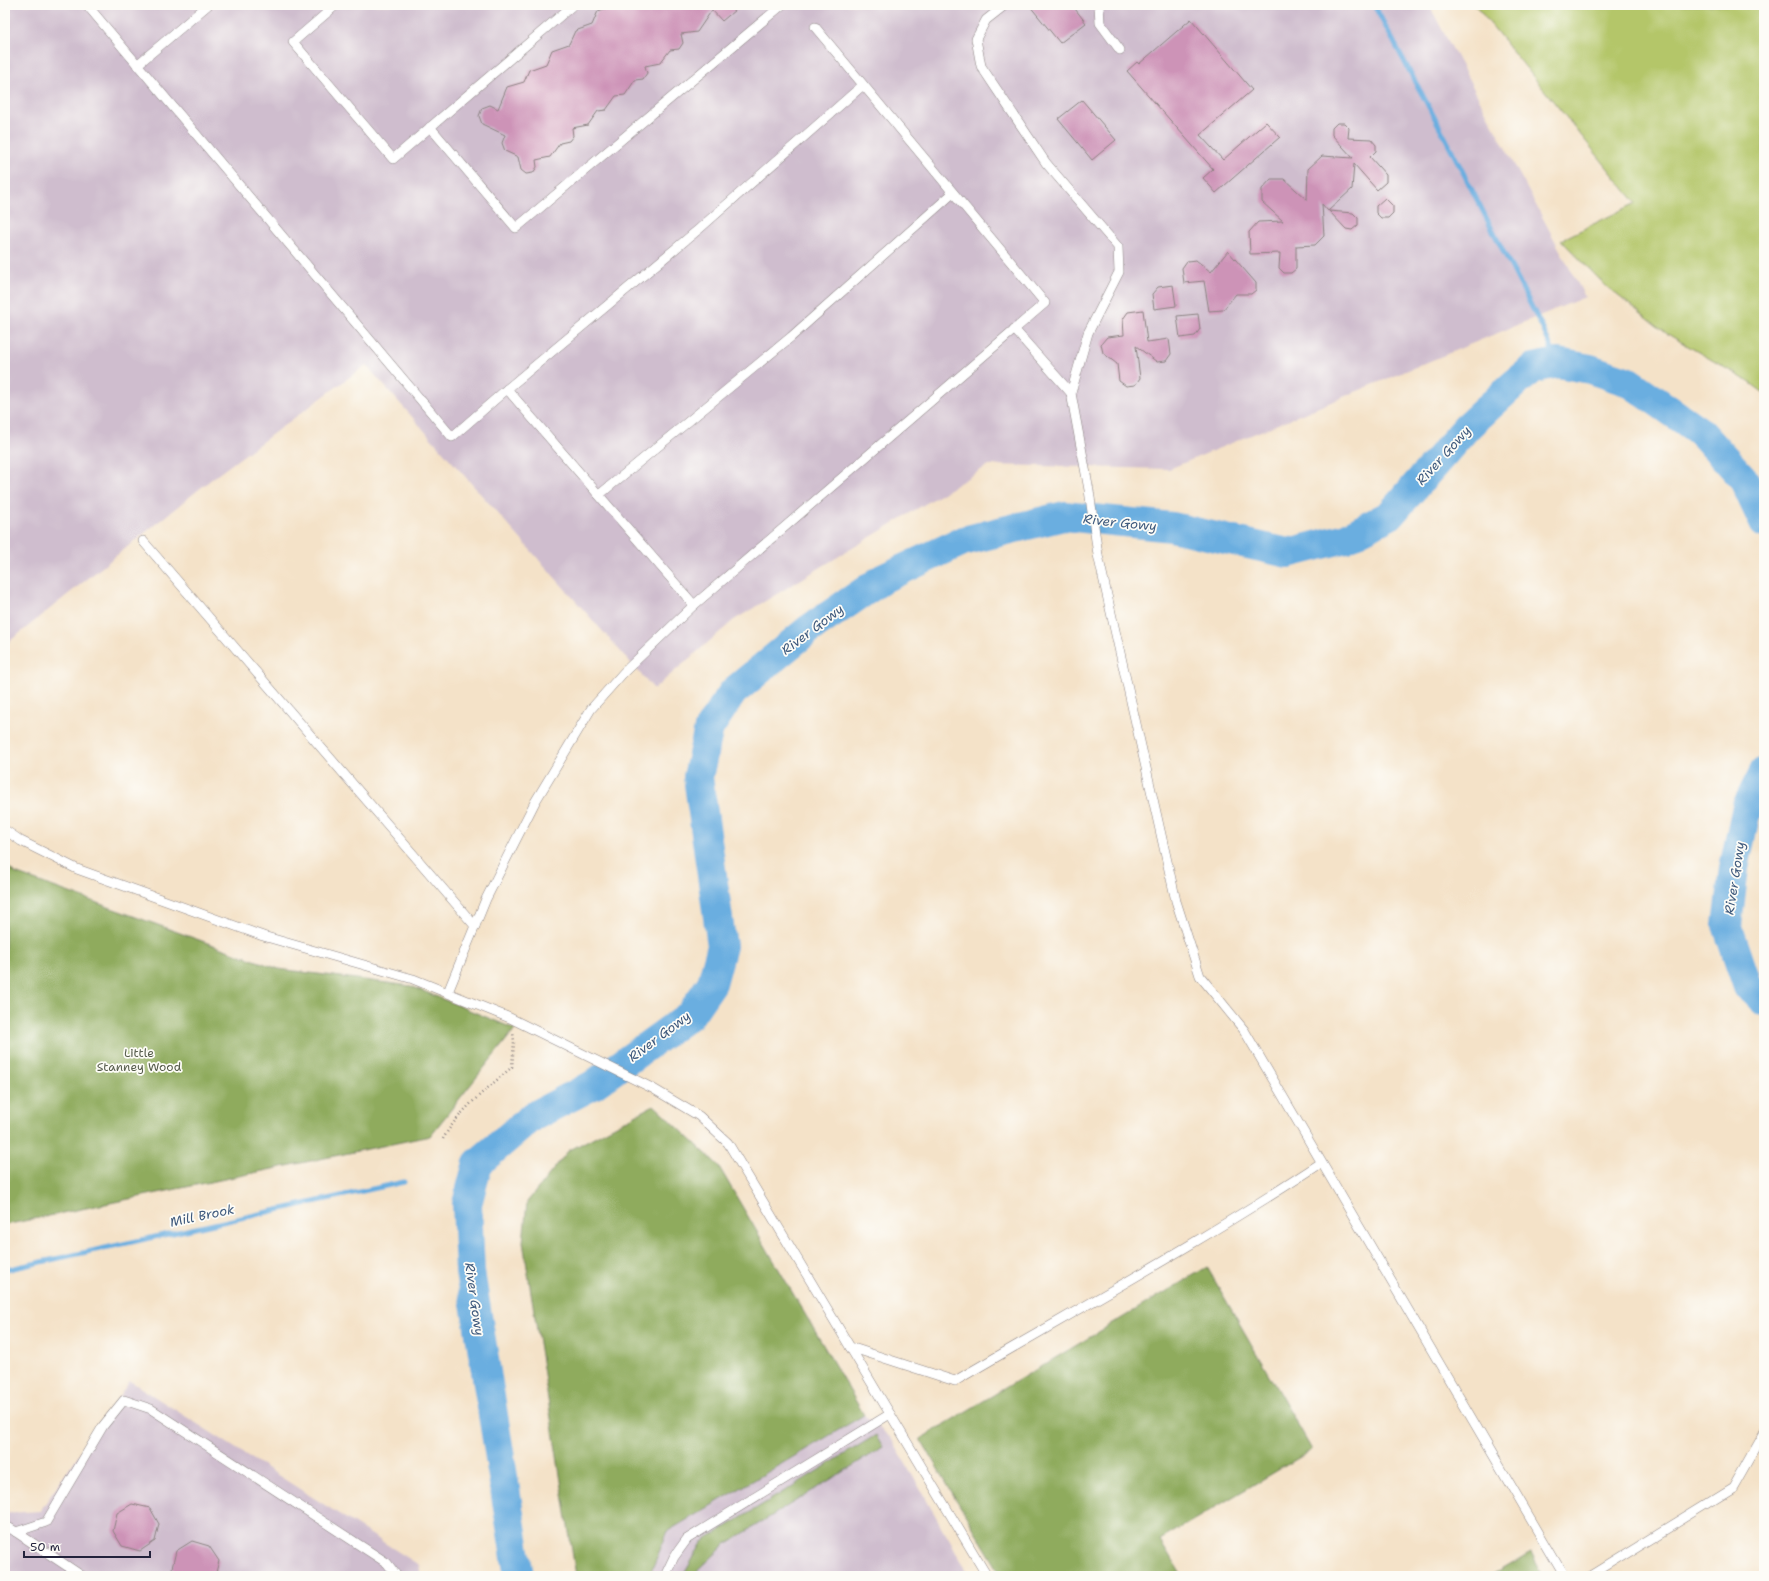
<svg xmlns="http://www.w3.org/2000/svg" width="1769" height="1581" font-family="'Shantell Sans',sans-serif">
  <rect width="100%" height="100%" fill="#fdfcf7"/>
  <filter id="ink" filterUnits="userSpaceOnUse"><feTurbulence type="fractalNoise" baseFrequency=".025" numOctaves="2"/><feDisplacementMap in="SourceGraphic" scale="8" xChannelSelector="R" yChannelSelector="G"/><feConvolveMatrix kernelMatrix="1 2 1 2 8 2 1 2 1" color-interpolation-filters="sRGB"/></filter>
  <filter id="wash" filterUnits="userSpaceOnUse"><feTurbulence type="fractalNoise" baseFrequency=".012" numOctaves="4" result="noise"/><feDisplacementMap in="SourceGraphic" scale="16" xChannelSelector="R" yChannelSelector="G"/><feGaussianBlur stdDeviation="0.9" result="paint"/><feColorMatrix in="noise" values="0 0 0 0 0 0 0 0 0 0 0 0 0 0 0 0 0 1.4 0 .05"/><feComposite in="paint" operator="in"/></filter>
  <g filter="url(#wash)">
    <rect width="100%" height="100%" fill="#f4e2c8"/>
    <g fill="#cfbdce">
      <path d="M 5,5 L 1429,5 L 1585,297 L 1169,469 L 989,465 L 734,620 L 654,689 L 366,365 L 213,478 L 5,645 Z"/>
      <path d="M 130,1381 L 419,1565 L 421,1576 L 5,1576 L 5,1510 L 10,1513 L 40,1511 Z"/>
      <path d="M 864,1415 L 891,1438 L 970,1576 L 649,1576 L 668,1531 Z"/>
    </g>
    <path fill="#b4c669" stroke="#6b7452" d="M 1475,5 L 1764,5 L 1764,393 L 1749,382 L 1666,333 L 1607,287 L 1561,240 L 1636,203 Z"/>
    <g fill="#8fab5d" stroke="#58664c">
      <path d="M 5,864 L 15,873 L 279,969 L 411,986 L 515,1029 L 430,1136 L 5,1225 Z"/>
      <path d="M 654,1105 L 718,1165 L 864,1415 L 668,1531 L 649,1576 L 576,1576 L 523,1242 L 527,1202 L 568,1151 Z"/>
      <path d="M 1207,1267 L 1312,1450 L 1160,1540 L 1182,1576 L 1002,1576 L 920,1439 Z"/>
      <path d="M 876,1435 L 883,1447 L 726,1544 L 692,1576 L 683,1576 L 703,1541 Z"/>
      <path d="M 1531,1553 L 1543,1576 L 1491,1576 Z"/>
    </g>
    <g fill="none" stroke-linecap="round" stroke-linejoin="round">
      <g stroke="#6baee0" stroke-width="5">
        <path d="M 1374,5 L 1445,137 L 1542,327 L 1558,363"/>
        <path d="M 5,1270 L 404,1182"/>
      </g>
      <g stroke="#6baee0" stroke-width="30">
        <path d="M 1764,772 L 1747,806 L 1734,868 L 1727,925 L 1748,987 L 1764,1001"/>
        <path d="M 519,1576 L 470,1272 L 467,1204 L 478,1163 L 532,1117 L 593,1085 L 690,1015 L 712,983 L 722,946 L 698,777 L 709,728 L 733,692 L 808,630 L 884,578 L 963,541 L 1064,516 L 1172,527 L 1288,553 L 1346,538 L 1390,515 L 1467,427 L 1514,384 L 1534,368 L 1558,363 L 1590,369 L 1629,382 L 1702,433 L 1743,478 L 1764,523"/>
      </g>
    </g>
    <g id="blocks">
      <g fill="#cd93b7">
        <path d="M 615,5 L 741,5 L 722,21 L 712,10 L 697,32 L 681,34 L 683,43 L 679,49 L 670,50 L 660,63 L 645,66 L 647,73 L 643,79 L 635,80 L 625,95 L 616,96 L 606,110 L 598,111 L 588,125 L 572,128 L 573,136 L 569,141 L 560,143 L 550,157 L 536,160 L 537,167 L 533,173 L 526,174 L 521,170 L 518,157 L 505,151 L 502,143 L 505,135 L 482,124 L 479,116 L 482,108 L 490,105 L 498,109 L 507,87 L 524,82 L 529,70 L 546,64 L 552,50 L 569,44 L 575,31 L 592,25 L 598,11 Z"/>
        <path d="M 1029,5 L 1072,5 L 1086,23 L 1060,43 Z"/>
        <path d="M 1191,19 L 1252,90 L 1200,135 L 1223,160 L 1266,122 L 1280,137 L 1216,193 L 1203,178 L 1213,169 L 1127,71 L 1137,62 L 1139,64 Z"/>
        <path d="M 1082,100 L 1116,140 L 1092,160 L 1058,119 Z"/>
        <path d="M 1337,123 L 1344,123 L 1349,128 L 1348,138 L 1371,139 L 1376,145 L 1376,151 L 1370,157 L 1386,175 L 1386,182 L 1377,190 L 1354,164 L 1352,189 L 1328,211 L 1322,204 L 1324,236 L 1315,245 L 1296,246 L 1296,269 L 1291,273 L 1284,273 L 1279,268 L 1280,253 L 1250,254 L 1249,232 L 1258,222 L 1283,221 L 1262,202 L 1262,189 L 1271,179 L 1284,179 L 1307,200 L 1308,169 L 1322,156 L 1353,158 L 1332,135 L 1332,128 Z"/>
        <path d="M 1385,198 L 1393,206 L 1393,213 L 1388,218 L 1381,218 L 1376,213 L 1376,206 Z"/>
        <path d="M 1329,211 L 1353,213 L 1358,218 L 1358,225 L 1352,230 L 1346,229 Z"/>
        <path d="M 1228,251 L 1256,283 L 1256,290 L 1251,294 L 1236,294 L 1223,310 L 1209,311 L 1204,281 L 1184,283 L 1182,268 L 1187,261 L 1196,260 L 1211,272 Z"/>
        <path d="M 1173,285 L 1176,306 L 1154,309 L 1152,294 L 1158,287 Z"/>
        <path d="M 1143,310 L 1147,342 L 1169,339 L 1171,354 L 1166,361 L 1157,362 L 1136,346 L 1140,378 L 1135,385 L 1126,386 L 1119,381 L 1117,364 L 1103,353 L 1101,344 L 1107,337 L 1124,335 L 1123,319 L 1128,312 Z"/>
        <path d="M 1198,314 L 1200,329 L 1195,336 L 1180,338 L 1177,316 Z"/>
        <path d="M 132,1504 L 150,1508 L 159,1524 L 155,1541 L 140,1551 L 122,1546 L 113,1531 L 117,1513 Z"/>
        <path d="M 192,1541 L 209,1546 L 219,1561 L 215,1576 L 177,1576 L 172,1568 L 176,1551 Z"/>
      </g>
    </g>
  </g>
  <g filter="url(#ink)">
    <use href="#blocks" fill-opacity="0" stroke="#8b8282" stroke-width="1"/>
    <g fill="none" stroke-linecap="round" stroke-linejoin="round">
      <g stroke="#8b8282" stroke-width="10">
        <g id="lane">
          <path d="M 87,5 L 452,437 L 507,389 L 699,229 L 863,85"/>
          <path d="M 336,5 L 293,42 L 393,159 L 573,5"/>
          <path d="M 1005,5 L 986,20 L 976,39 L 981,66 L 1046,163 L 1118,247 L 1119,272 L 1088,333 L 1071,393 L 1014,329"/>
          <path d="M 1099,5 L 1100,23 L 1120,50"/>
          <path d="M 137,65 L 208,5"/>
          <path d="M 430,127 L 516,228 L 782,5"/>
          <path d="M 507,389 L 694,605 L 1045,303 L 815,27"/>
          <path d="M 1071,393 L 1089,490 L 1098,555 L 1176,901 L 1200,976 L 1244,1030 L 1564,1576"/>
          <path d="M 599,495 L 791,337 L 953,193"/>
          <path d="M 143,541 L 475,926"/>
          <path d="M 5,830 L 21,841 L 77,869 L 263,936 L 413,979 L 510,1018 L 652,1088 L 699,1116 L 728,1143 L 987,1576"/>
          <path d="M 448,992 L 486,899 L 535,802 L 591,709 L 624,672 L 694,605"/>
          <path d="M 850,1347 L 955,1381 C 1078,1309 1203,1241 1321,1163"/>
          <path d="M 5,1525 L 16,1532 L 46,1522 L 103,1426 L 124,1400 L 151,1409 L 387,1563 L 397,1576"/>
          <path d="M 16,1532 L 82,1576"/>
          <path d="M 665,1576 L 674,1557 L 687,1539 L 890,1414"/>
          <path d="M 1590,1576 L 1733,1488 L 1764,1433"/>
        </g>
      </g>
      <path stroke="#8b8282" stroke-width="2.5" stroke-dasharray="1 3" stroke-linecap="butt" d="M 443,1139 C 459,1110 487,1089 512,1067 L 514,1042 L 513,1032"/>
      <use href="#lane" stroke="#fff" stroke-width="9"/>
    </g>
  </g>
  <g text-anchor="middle" stroke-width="3.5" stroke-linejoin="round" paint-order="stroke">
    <g font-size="12" fill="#555b4b" stroke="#fdfcf7">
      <text x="139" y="1057">Little<tspan x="139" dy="14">Stanney Wood</tspan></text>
    </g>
    <g font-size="13" font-style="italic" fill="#3f5a7d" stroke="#fdfcf7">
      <text transform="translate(1443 455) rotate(-48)" y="5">River Gowy</text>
      <text transform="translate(1120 522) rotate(6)" y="5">River Gowy</text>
      <text transform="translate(812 629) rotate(-37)" y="5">River Gowy</text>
      <text transform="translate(1734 878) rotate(-81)" y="5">River Gowy</text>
      <text transform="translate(659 1036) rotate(-37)" y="5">River Gowy</text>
      <text transform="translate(202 1215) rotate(-12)" y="5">Mill Brook</text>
      <text transform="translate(475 1299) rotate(82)" y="5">River Gowy</text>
    </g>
  </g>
  <rect width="1769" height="1581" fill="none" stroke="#fdfcf7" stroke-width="20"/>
  <path d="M24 1551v6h126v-6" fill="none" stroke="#22223b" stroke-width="2"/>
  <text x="30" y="1551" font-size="12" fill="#22223b" stroke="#fdfcf7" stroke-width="3" paint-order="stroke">50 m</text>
</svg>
